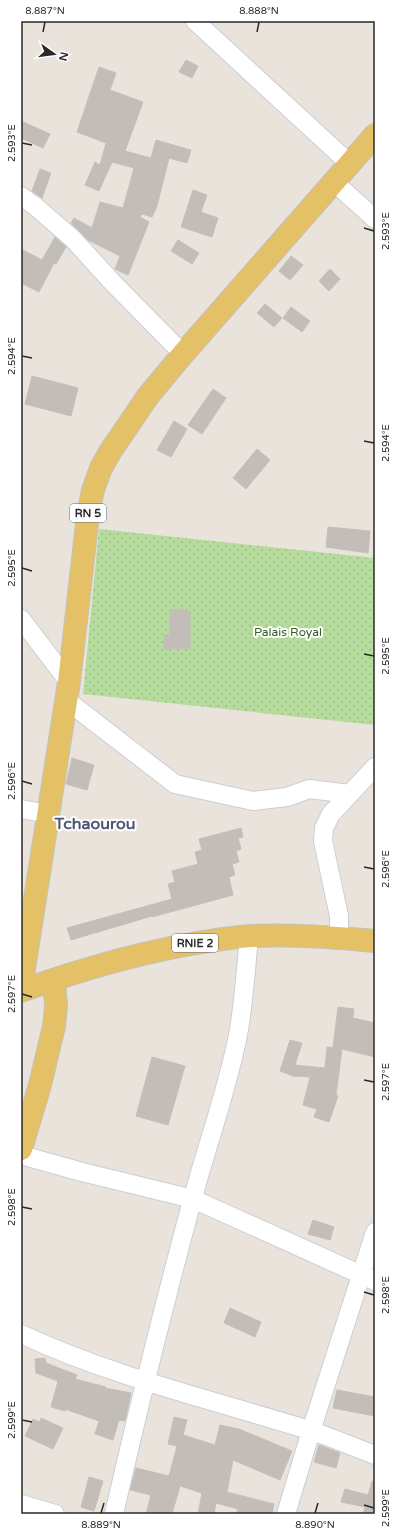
<svg xmlns="http://www.w3.org/2000/svg" width="396" height="1535" font-family="'Varela Round',sans-serif">
  <defs>
    <pattern id="grass-dots" width="8" height="8" patternUnits="userSpaceOnUse"><rect width="8" height="8" fill="#b5dc9d"/><path d="M2 2h.1M6 6h.1" fill="none" stroke="#9cbd87" stroke-width="1.8" stroke-linecap="round"/></pattern>
  </defs>
  <rect width="100%" height="100%" fill="#eae3dc"/>
  <path fill="url(#grass-dots)" d="M 99,529 L 375,558 L 375,725 L 83,694 Z"/>
  <g fill="#c2bdb8" stroke="#c5bfb6">
    <path d="M 186,60 L 198,66 L 192,78 L 179,72 Z"/>
    <path d="M 99,67 L 116,73 L 110,90 L 143,102 L 125,151 L 151,158 L 156,140 L 191,150 L 187,163 L 169,158 L 157,206 L 152,217 L 142,214 L 140,217 L 149,222 L 128,275 L 115,269 L 120,256 L 88,240 L 71,223 L 74,218 L 92,228 L 100,202 L 123,208 L 134,168 L 112,162 L 99,191 L 85,185 L 95,162 L 100,165 L 106,143 L 77,132 Z"/>
    <path d="M 21,121 L 50,134 L 43,148 L 21,138 Z"/>
    <path d="M 40,169 L 51,173 L 42,198 L 32,191 Z"/>
    <path d="M 193,190 L 207,195 L 201,212 L 218,218 L 212,237 L 181,227 Z"/>
    <path d="M 55,237 L 66,247 L 56,264 L 54,263 L 39,292 L 21,283 L 21,249 L 42,260 Z"/>
    <path d="M 178,240 L 199,253 L 192,264 L 171,251 Z"/>
    <path d="M 291,256 L 303,265 L 290,280 L 279,271 Z"/>
    <path d="M 330,269 L 340,279 L 329,291 L 319,281 Z"/>
    <path d="M 265,304 L 282,318 L 274,327 L 257,313 Z"/>
    <path d="M 291,307 L 310,321 L 302,332 L 283,318 Z"/>
    <path d="M 32,376 L 78,388 L 71,416 L 25,404 Z"/>
    <path d="M 213,389 L 226,398 L 202,434 L 188,425 Z"/>
    <path d="M 174,421 L 187,429 L 171,457 L 157,450 Z"/>
    <path d="M 257,449 L 270,460 L 246,489 L 233,478 Z"/>
    <path d="M 328,527 L 370,531 L 368,553 L 326,547 Z"/>
    <path d="M 184,609 L 184,611 L 190,611 L 190,648 L 164,649 L 164,635 L 170,635 L 170,610 Z"/>
    <path d="M 72,758 L 94,765 L 87,790 L 66,784 Z"/>
    <path d="M 241,828 L 243,837 L 238,838 L 241,849 L 236,851 L 239,862 L 232,864 L 235,875 L 229,877 L 233,895 L 152,917 L 152,916 L 71,940 L 67,928 L 172,899 L 168,884 L 175,882 L 172,871 L 198,864 L 195,852 L 202,850 L 199,839 Z"/>
    <path d="M 338,1007 L 354,1009 L 353,1018 L 375,1023 L 375,1057 L 342,1049 L 336,1095 L 338,1096 L 329,1122 L 314,1117 L 317,1109 L 303,1105 L 310,1077 L 293,1076 L 280,1071 L 290,1040 L 302,1043 L 295,1065 L 325,1068 L 327,1047 L 337,1048 L 333,1047 Z"/>
    <path d="M 152,1057 L 185,1066 L 168,1125 L 136,1116 Z"/>
    <path d="M 313,1220 L 334,1227 L 330,1240 L 308,1234 Z"/>
    <path d="M 230,1308 L 261,1322 L 255,1337 L 224,1323 Z"/>
    <path d="M 45,1358 L 46,1363 L 77,1375 L 75,1379 L 106,1387 L 105,1388 L 131,1393 L 125,1421 L 119,1420 L 113,1440 L 95,1434 L 99,1421 L 65,1409 L 65,1411 L 51,1407 L 58,1381 L 36,1373 L 35,1359 Z"/>
    <path d="M 337,1390 L 375,1397 L 375,1416 L 333,1408 Z"/>
    <path d="M 174,1417 L 187,1420 L 183,1435 L 215,1445 L 220,1425 L 239,1429 L 292,1451 L 280,1480 L 233,1460 L 227,1492 L 274,1504 L 272,1514 L 236,1514 L 238,1509 L 216,1503 L 214,1514 L 198,1514 L 202,1493 L 180,1486 L 172,1514 L 159,1512 L 158,1514 L 146,1514 L 151,1495 L 130,1490 L 136,1468 L 169,1476 L 177,1446 L 168,1444 Z"/>
    <path d="M 41,1418 L 63,1428 L 53,1449 L 25,1436 L 33,1419 L 40,1422 Z"/>
    <path d="M 319,1445 L 340,1453 L 336,1468 L 314,1462 Z"/>
    <path d="M 89,1477 L 103,1481 L 94,1511 L 81,1507 Z"/>
    <path d="M 372,1481 L 375,1482 L 375,1514 L 363,1514 L 365,1507 L 341,1502 L 345,1489 L 368,1495 Z"/>
  </g>
  <g fill="none" stroke-linecap="round" stroke-linejoin="round">
    <g stroke="#caced9" stroke-width="20">
      <g id="minor">
        <path d="M 195,21 L 350,164"/>
        <path d="M 334,182 L 375,219"/>
        <path d="M 21,196 L 35,206 L 73,239 L 113,283 L 183,354"/>
        <path d="M 21,619 L 69,682"/>
        <path d="M 66,700 L 175,784 L 253,801 L 287,797 L 309,789 L 350,794"/>
        <path d="M 21,809 L 48,814"/>
        <path d="M 339,937 L 339,916 L 323,841 L 324,828 L 331,814 L 375,767"/>
        <path d="M 21,1155 L 82,1172 L 193,1199 L 375,1281"/>
        <path d="M 21,1334 C 113,1377 213,1400 309,1430 C 331,1437 353,1447 375,1455"/>
        <path d="M 21,1504 L 55,1514"/>
        <path d="M 114,1514 C 138,1409 164,1305 192,1201 C 207,1145 227,1091 238,1035 C 244,1002 246,969 249,936"/>
        <path d="M 286,1514 L 311,1431 L 375,1232"/>
      </g>
    </g>
    <g stroke="#c3c3c3" stroke-width="24">
      <g id="major">
        <path d="M 21,988 L 69,682 L 88,515 L 93,490 L 101,468 L 110,452 L 148,396 L 183,354 L 375,135"/>
        <path d="M 21,991 C 82,969 144,951 209,941 C 222,939 237,937 251,936 C 293,934 333,937 375,941"/>
        <path d="M 21,1149 L 40,1085 L 54,1026 L 56,1006 L 54,980"/>
      </g>
    </g>
    <use href="#minor" stroke="#fff" stroke-width="18"/>
    <use href="#major" stroke="#e4c167" stroke-width="22"/>
  </g>
  <path fill="none" stroke="#292929" stroke-width="1.5" d="M 43,32 L 45,22M 257,32 L 259,22M 22,143 L 32,145M 364,228 L 374,231M 22,356 L 32,358M 364,441 L 374,443M 22,568 L 32,571M 364,654 L 374,656M 22,781 L 32,784M 364,867 L 374,869M 22,994 L 32,997M 364,1080 L 374,1082M 22,1207 L 32,1209M 364,1292 L 374,1295M 22,1420 L 32,1422M 364,1505 L 374,1508M 101,1513 L 104,1503M 315,1513 L 318,1503"/>
  <g text-anchor="middle" stroke-width="4" stroke-linejoin="round" paint-order="stroke">
    <g fill="#fff" stroke="#696969" stroke-width="1">
      <rect x="70" y="504" width="36" height="18" rx="3"/>
      <rect x="172" y="934" width="46" height="18" rx="3"/>
    </g>
    <g font-size="11" font-weight="bold" fill="#292929">
      <text x="88" y="517">RN 5</text>
      <text x="195" y="947">RNIE 2</text>
    </g>
    <g font-size="12" fill="#305f20" stroke="#fff">
      <text x="288" y="636">Palais Royal</text>
    </g>
    <g font-size="16" font-weight="bold" fill="#4d5675" stroke="#fff">
      <text x="95" y="829">Tchaourou</text>
    </g>
  </g>
  <rect width="396" height="1535" fill="none" stroke="#ffffff" stroke-width="44"/>
  <g transform="translate(54 54) rotate(104)" stroke="#ffffff" stroke-width="3" paint-order="stroke">
  <path d="M0-3L7 15L0 10L-7 15Z" fill="#292929"/>
  <text y="-6" font-size="11" font-weight="bold" text-anchor="middle" fill="#292929">N</text>
  </g>
  <rect x="22" y="22" width="352" height="1491" fill="none" stroke="#292929" stroke-width="1.5"/>
  <g font-size="10" text-anchor="middle" fill="#292929">
    <text x="45" y="14">8.887°N</text>
    <text x="259" y="14">8.888°N</text>
    <text transform="translate(11 143) rotate(-90)" y="4">2.593°E</text>
    <text transform="translate(385 231) rotate(-90)" y="4">2.593°E</text>
    <text transform="translate(11 356) rotate(-90)" y="4">2.594°E</text>
    <text transform="translate(385 443) rotate(-90)" y="4">2.594°E</text>
    <text transform="translate(11 568) rotate(-90)" y="4">2.595°E</text>
    <text transform="translate(385 656) rotate(-90)" y="4">2.595°E</text>
    <text transform="translate(11 781) rotate(-90)" y="4">2.596°E</text>
    <text transform="translate(385 869) rotate(-90)" y="4">2.596°E</text>
    <text transform="translate(11 994) rotate(-90)" y="4">2.597°E</text>
    <text transform="translate(385 1082) rotate(-90)" y="4">2.597°E</text>
    <text transform="translate(11 1207) rotate(-90)" y="4">2.598°E</text>
    <text transform="translate(385 1295) rotate(-90)" y="4">2.598°E</text>
    <text transform="translate(11 1420) rotate(-90)" y="4">2.599°E</text>
    <text transform="translate(385 1508) rotate(-90)" y="4">2.599°E</text>
    <text x="101" y="1528">8.889°N</text>
    <text x="315" y="1528">8.890°N</text>
  </g>
</svg>
